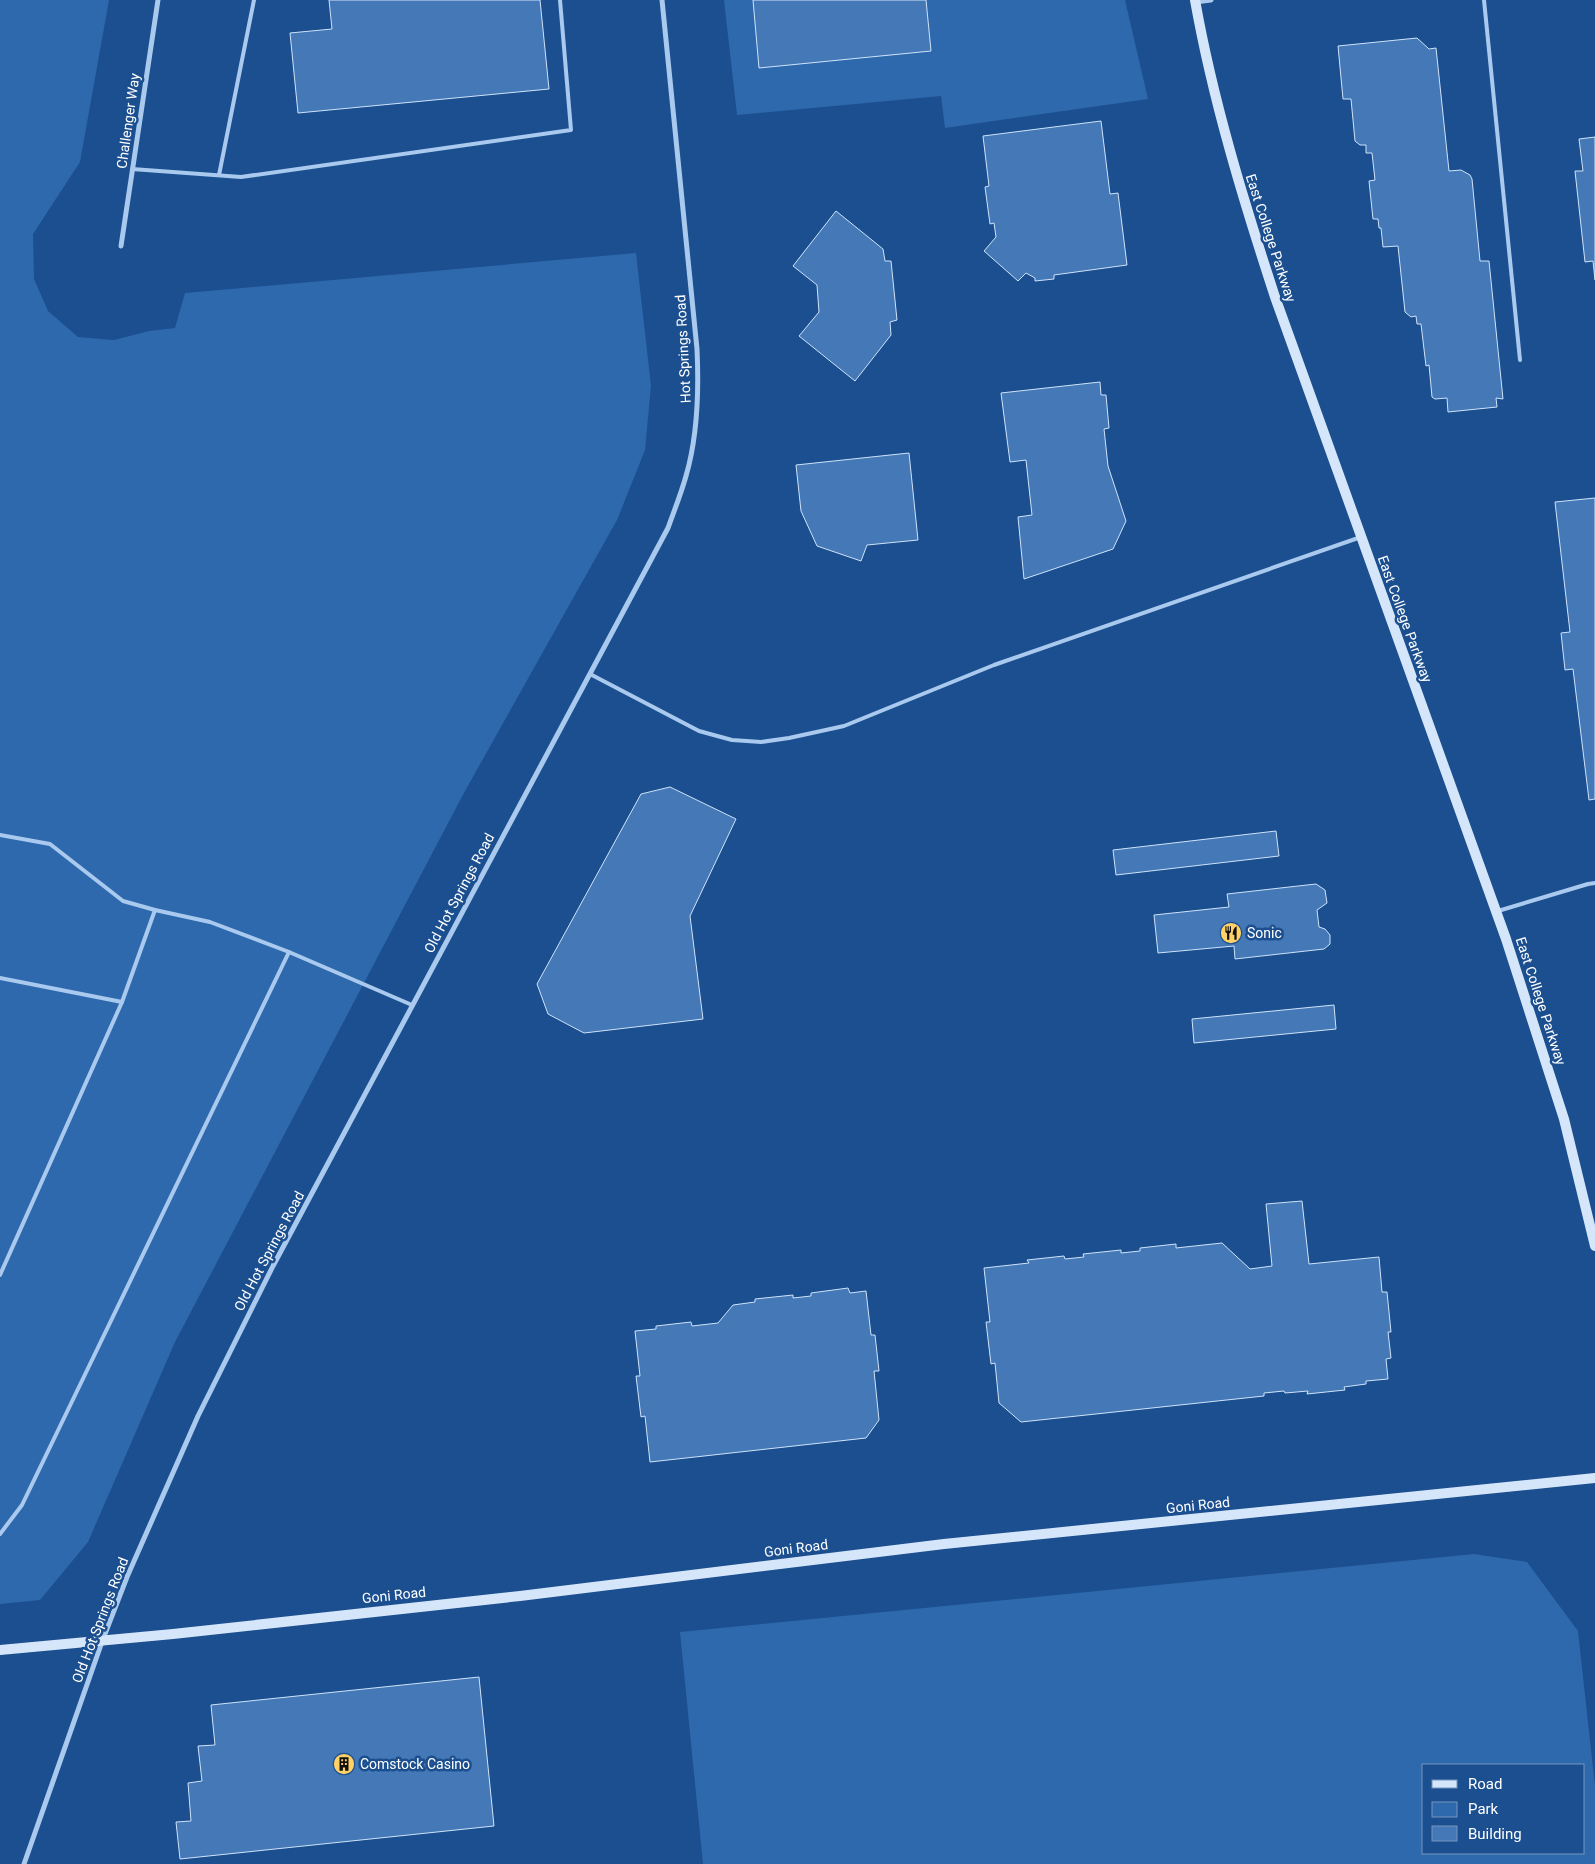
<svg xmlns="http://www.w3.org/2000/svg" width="1595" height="1864" font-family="Roboto,sans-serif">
  <rect width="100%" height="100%" fill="#1b4f8f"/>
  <g fill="#2e69ad" fill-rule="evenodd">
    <path d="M 0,0 L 109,0 L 80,162 L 33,234 L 34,279 L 48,311 L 78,337 L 114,340 L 149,331 L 175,328 L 185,293 L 636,253 L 651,386 L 645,450 L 617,520 L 465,791 L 175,1342 L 88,1542 L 40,1600 L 0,1604 Z"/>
    <path d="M 724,0 L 1125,0 L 1148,99 L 945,128 L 941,96 L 737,115 Z"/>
    <path d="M 1474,1554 L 1527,1562 L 1578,1631 L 1595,1786 L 1595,1864 L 703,1864 L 680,1632 ZM 1424,1765 L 1584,1765 L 1584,1853 L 1424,1853 Z"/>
  </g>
  <g fill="#4478b7" stroke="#cfe3fa">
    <path d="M 329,0 L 540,0 L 549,89 L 298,113 L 290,33 L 332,29 Z"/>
    <path d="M 753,0 L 926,0 L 931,51 L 759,68 Z"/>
    <path d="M 1417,38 L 1429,49 L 1436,48 L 1449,171 L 1461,170 L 1470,175 L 1472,179 L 1480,261 L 1489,261 L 1503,399 L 1496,398 L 1497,407 L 1448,412 L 1447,398 L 1435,399 L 1432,397 L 1429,365 L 1426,366 L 1421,324 L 1417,324 L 1416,316 L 1411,317 L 1405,312 L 1398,246 L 1383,247 L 1381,228 L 1379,228 L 1378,219 L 1373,219 L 1369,181 L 1375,180 L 1372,153 L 1366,153 L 1366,145 L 1360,145 L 1355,141 L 1351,99 L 1343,99 L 1338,46 Z"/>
    <path d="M 1101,121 L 1110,194 L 1118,193 L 1127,265 L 1054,275 L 1054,279 L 1035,281 L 1035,278 L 1026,273 L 1018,281 L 984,251 L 996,237 L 994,223 L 990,224 L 985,187 L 989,186 L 983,136 Z"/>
    <path d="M 1595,137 L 1595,280 L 1593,261 L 1585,262 L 1575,171 L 1583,171 L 1579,139 Z"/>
    <path d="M 836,211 L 883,249 L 885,261 L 891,261 L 897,320 L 890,322 L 891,335 L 855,381 L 799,336 L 819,312 L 817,285 L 793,266 Z"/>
    <path d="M 1100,382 L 1101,395 L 1106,395 L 1109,428 L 1104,429 L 1108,466 L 1126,521 L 1113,549 L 1024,579 L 1018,517 L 1032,515 L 1026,460 L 1010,462 L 1001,393 Z"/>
    <path d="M 909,453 L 918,540 L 867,545 L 861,561 L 817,546 L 801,511 L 796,465 Z"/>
    <path d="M 1595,498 L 1595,799 L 1589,800 L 1573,669 L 1565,670 L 1561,633 L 1570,632 L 1555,502 Z"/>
    <path d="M 670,787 L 736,819 L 690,916 L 703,1019 L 584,1033 L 548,1014 L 537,984 L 641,794 Z"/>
    <path d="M 1276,831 L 1279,856 L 1116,875 L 1113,850 Z"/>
    <path d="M 1316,884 L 1325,890 L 1327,903 L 1317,910 L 1319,927 L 1325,929 L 1330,935 L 1330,944 L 1324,949 L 1235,959 L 1234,946 L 1158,953 L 1154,915 L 1229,907 L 1227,894 Z"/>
    <path d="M 1334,1005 L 1336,1029 L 1194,1043 L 1192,1019 Z"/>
    <path d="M 1302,1201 L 1309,1264 L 1379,1257 L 1382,1292 L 1387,1292 L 1391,1332 L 1388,1332 L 1391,1358 L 1386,1359 L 1388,1379 L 1366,1381 L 1366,1384 L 1344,1387 L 1345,1390 L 1307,1394 L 1308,1391 L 1285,1393 L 1284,1391 L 1264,1393 L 1264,1396 L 1021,1422 L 999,1403 L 995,1363 L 991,1364 L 986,1322 L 990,1322 L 984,1268 L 1029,1263 L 1027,1260 L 1064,1256 L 1065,1259 L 1084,1257 L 1083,1254 L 1121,1250 L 1121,1253 L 1140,1251 L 1140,1248 L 1176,1244 L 1176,1248 L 1222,1243 L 1250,1269 L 1272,1266 L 1266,1204 Z"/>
    <path d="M 848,1288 L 850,1293 L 866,1291 L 871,1335 L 875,1335 L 879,1371 L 874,1371 L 879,1420 L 866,1438 L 650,1462 L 645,1416 L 641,1417 L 636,1376 L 640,1376 L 635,1331 L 656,1329 L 656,1326 L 691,1322 L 692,1326 L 718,1323 L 733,1305 L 755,1302 L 755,1299 L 793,1295 L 793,1298 L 811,1296 L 811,1293 Z"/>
    <path d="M 479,1677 L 494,1826 L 180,1859 L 176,1822 L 191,1821 L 188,1783 L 202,1781 L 198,1746 L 215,1745 L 211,1705 Z"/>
  </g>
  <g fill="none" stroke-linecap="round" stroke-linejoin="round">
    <g stroke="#a9c9ee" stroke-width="4">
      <path d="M 1484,0 L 1520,360"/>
      <path d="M 132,169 L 241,177 L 571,130 L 560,0"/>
      <path d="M 219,175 L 254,0"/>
      <path d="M 590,674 L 699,731 L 732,740 L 761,742 L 789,738 L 844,726 L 994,665 L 1361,537"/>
      <path d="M 0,835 L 50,844 L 123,901 L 155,910 L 210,922 L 289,952"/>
      <path d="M 1498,911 L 1588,884 L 1595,883"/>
      <path d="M 0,978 L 122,1002"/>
      <path d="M 0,1275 L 122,1002 L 155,910"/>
      <path d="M 0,1534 L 22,1505 L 289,952 L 412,1005"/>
    </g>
    <g stroke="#a9c9ee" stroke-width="5">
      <path d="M 1195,2 L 1211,0"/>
      <path d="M 121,246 L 158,0"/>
      <path d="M 24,1864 L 103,1639 L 127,1577 L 198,1416 L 273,1266 L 668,528 C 674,511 681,494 686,476 C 698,435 699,391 697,349 L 662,0"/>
    </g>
    <g stroke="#d6e6fa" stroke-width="10">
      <path d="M 1195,0 C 1213,101 1243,199 1275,297 L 1506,939 L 1564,1119 L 1595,1246"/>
      <path d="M 0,1650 L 173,1634 L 520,1596 L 944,1544 L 1595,1478"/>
    </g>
  </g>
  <defs>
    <g id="restaurant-disc" transform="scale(1.125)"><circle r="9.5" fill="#ffd166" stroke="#1b4f8f"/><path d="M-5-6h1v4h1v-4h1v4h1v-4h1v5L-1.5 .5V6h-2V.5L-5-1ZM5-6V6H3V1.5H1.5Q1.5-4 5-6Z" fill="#111"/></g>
    <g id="building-disc" transform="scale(1.125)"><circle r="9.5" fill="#ffd166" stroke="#1b4f8f"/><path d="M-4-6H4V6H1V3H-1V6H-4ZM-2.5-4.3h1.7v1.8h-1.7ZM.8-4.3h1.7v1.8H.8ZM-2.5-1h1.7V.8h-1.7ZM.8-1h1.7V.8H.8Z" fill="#111"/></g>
  </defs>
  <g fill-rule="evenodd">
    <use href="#restaurant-disc" x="1231" y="933"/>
    <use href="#building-disc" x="344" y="1764"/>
  </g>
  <g text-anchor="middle" stroke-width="5" stroke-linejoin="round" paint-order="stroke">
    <g font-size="14" fill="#fff" stroke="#1b4f8f">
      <text transform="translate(128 121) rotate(-82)" y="5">Challenger Way</text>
      <text transform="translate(1271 238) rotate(72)" y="5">East College Parkway</text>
      <text transform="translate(683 349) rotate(-93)" y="5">Hot Springs Road</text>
      <text transform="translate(1405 619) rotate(70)" y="5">East College Parkway</text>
      <text transform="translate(459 893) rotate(-62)" y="5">Old Hot Springs Road</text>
      <text transform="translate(1541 1001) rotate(72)" y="5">East College Parkway</text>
      <text transform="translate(269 1251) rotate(-62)" y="5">Old Hot Springs Road</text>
      <text transform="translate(1198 1505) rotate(-6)" y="5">Goni Road</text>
      <text transform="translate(796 1548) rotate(-7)" y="5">Goni Road</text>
      <text transform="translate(394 1595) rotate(-6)" y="5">Goni Road</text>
      <text transform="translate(100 1620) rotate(-69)" y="5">Old Hot Springs Road</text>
    </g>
    <g font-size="14" fill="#fff" stroke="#1b4f8f" text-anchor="start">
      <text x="1247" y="938">Sonic</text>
      <text x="360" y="1769">Comstock Casino</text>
    </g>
  </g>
  <rect x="1422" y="1764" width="162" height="90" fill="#1b4f8f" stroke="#7695bc"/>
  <rect x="1432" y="1780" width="25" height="8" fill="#d6e6fa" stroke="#7695bc"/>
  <text x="1468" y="1789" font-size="15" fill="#ffffff">Road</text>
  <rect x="1432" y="1802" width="25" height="15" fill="#2e69ad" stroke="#7695bc"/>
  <text x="1468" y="1814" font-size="15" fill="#ffffff">Park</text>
  <rect x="1432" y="1826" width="25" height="15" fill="#4478b7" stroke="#7695bc"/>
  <text x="1468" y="1839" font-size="15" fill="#ffffff">Building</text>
</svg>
